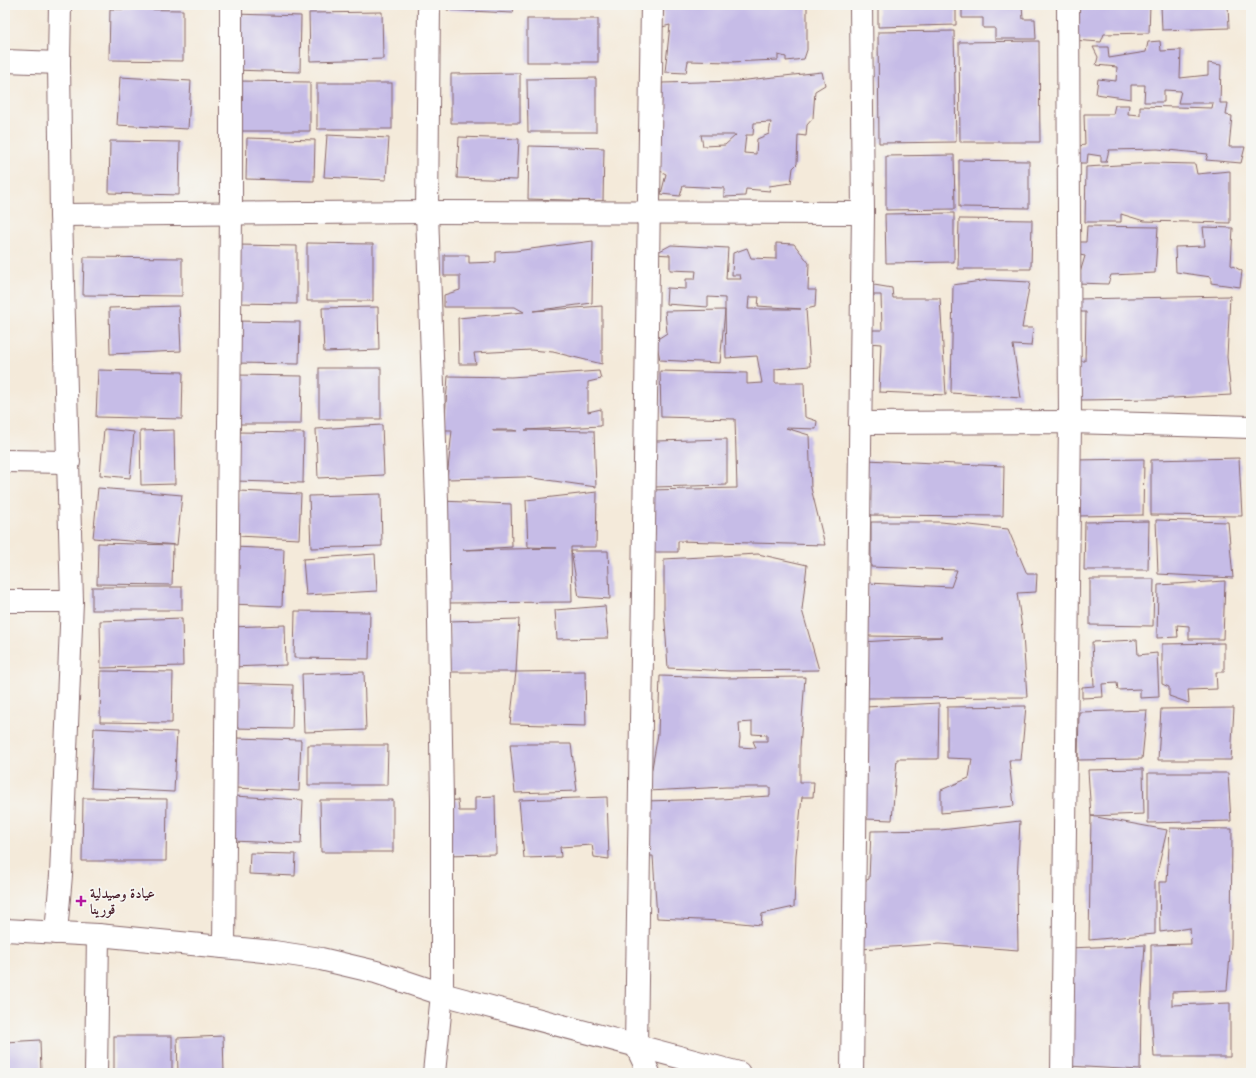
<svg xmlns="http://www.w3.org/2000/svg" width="1256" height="1078" font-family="'Libre Caslon Text',Amiri,serif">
  <rect width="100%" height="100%" fill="#f6f6f2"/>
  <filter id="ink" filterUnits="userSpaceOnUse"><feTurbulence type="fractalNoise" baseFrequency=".025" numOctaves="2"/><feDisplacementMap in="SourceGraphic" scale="8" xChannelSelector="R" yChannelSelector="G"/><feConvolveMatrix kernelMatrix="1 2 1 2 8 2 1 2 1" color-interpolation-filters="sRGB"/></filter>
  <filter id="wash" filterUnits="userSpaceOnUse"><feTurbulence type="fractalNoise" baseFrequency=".012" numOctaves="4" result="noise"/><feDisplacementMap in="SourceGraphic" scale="16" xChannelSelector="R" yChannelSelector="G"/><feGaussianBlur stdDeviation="0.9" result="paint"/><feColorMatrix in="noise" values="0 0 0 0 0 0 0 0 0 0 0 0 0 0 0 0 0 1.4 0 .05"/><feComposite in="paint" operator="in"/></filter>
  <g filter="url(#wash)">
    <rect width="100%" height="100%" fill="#f4eada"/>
    <g id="blocks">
      <g fill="#c6bce7" fill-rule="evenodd">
        <path d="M 447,5 L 514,5 L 513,13 L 447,10 Z"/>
        <path d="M 664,5 L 807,5 L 807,50 L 804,59 L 786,61 L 786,57 L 778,55 L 778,60 L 730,62 L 688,61 L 686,73 L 665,72 L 670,25 L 662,27 Z"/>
        <path d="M 878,5 L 956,5 L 956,25 L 878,27 Z"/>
        <path d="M 962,5 L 1022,5 L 1023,19 L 1035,19 L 1036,39 L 995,39 L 995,28 L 983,28 L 983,18 L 962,18 Z"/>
        <path d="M 1074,5 L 1150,5 L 1149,33 L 1104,34 L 1101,42 L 1072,40 Z"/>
        <path d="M 1161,5 L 1228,5 L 1229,28 L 1162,30 Z"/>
        <path d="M 110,9 L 183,10 L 183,61 L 109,60 Z"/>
        <path d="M 382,12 L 383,59 L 310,61 L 309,13 Z"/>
        <path d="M 234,14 L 301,16 L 300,72 L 232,70 Z"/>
        <rect x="527" y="19" width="71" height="43"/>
        <path d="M 954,31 L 956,142 L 879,143 L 878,32 Z"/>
        <path d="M 1039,41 L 1040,142 L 960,142 L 959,42 Z"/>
        <path d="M 1160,41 L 1161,51 L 1181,50 L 1180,78 L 1208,75 L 1208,63 L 1221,65 L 1220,103 L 1228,103 L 1226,115 L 1232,116 L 1229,147 L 1245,147 L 1241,163 L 1206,160 L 1208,154 L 1158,149 L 1109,150 L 1106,162 L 1101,162 L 1101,156 L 1088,154 L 1087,163 L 1077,163 L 1079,146 L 1085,145 L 1084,114 L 1113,114 L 1115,105 L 1129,105 L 1128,114 L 1140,115 L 1140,106 L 1212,108 L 1213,103 L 1178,103 L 1181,91 L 1164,90 L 1164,102 L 1144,102 L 1145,85 L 1131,85 L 1131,99 L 1096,94 L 1098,79 L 1116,81 L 1117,67 L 1096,65 L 1098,57 L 1093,47 L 1108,47 L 1109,58 L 1146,52 L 1148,42 Z"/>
        <path d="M 822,72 L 825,85 L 815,91 L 813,118 L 807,125 L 806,136 L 798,135 L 797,164 L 793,168 L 791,183 L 769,186 L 770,191 L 746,189 L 745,196 L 724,197 L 724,188 L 683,186 L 680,196 L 661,194 L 666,174 L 660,171 L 662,83 L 737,81 ZM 771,122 L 769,134 L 757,139 L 756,154 L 744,153 L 746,135 L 753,135 L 754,123 ZM 701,135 L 736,135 L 725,145 L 703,146 Z"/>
        <path d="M 520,73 L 520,123 L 451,123 L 451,74 Z"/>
        <path d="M 120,77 L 191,81 L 188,129 L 117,125 Z"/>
        <path d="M 596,78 L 596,132 L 528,132 L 527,79 Z"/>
        <path d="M 237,81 L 310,82 L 310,131 L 236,131 Z"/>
        <rect x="317" y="83" width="75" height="46"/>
        <path d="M 327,135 L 389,138 L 386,180 L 324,177 Z"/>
        <path d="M 459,137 L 519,139 L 517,180 L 457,178 Z"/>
        <path d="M 247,138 L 315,140 L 314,181 L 246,179 Z"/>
        <path d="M 110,141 L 180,142 L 179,195 L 109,193 Z"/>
        <path d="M 529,146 L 604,148 L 603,201 L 528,199 Z"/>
        <path d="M 954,155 L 955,209 L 886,210 L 886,156 Z"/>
        <path d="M 959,160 L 1029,161 L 1029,208 L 959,207 Z"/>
        <path d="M 1151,163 L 1195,164 L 1197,174 L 1230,171 L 1230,223 L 1144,221 L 1121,214 L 1121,222 L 1085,222 L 1086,167 Z"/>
        <path d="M 954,213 L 954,262 L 886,263 L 885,214 Z"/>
        <path d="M 959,219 L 1032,220 L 1031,269 L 958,269 Z"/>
        <path d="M 1087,226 L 1158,227 L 1155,273 L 1111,275 L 1108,284 L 1077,283 L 1085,256 L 1075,254 L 1075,242 L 1086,242 Z"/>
        <path d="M 1203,227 L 1233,228 L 1231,265 L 1242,271 L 1240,287 L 1211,283 L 1211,277 L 1176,272 L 1175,247 L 1205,246 Z"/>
        <path d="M 593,241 L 592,303 L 533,311 L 602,306 L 602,364 L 553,352 L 531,350 L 474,353 L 476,364 L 459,364 L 458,318 L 524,312 L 515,307 L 444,307 L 444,295 L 460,290 L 460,276 L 444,276 L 444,255 L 469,255 L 469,263 L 496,262 L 496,252 L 515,251 Z"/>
        <path d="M 307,243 L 373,244 L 373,301 L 307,301 Z"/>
        <path d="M 776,243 L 794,244 L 809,263 L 808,290 L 816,290 L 815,307 L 806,309 L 810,366 L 775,369 L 775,383 L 804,383 L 805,417 L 817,421 L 816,429 L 786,428 L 809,435 L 811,488 L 825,545 L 678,541 L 678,552 L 649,552 L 647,536 L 655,536 L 649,490 L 737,488 L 735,419 L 661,417 L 660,371 L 747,373 L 747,384 L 762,383 L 757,356 L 726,358 L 725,310 L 720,363 L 660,360 L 656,340 L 667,333 L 665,311 L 725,310 L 725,298 L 708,297 L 708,307 L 666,304 L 667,288 L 686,289 L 686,279 L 695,279 L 696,271 L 670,270 L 670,255 L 654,254 L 671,245 L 728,248 L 726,279 L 741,279 L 740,275 L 732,275 L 733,253 L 747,248 L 751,258 L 776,259 ZM 749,297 L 759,297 L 758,306 L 801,309 L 748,309 Z"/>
        <path d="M 237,245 L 297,246 L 297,304 L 236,303 Z"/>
        <path d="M 84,257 L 182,258 L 182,296 L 83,295 Z"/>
        <path d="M 988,280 L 1030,282 L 1022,328 L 1033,328 L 1031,346 L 1013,345 L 1021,398 L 951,393 L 953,285 Z"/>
        <path d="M 868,284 L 892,288 L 893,298 L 940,298 L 946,395 L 879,392 L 881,344 L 867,343 L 867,330 L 882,330 L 881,295 L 866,295 Z"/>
        <path d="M 1230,296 L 1227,357 L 1231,395 L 1155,399 L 1080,400 L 1078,361 L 1085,361 L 1086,312 L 1081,312 L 1078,299 Z"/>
        <path d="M 179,306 L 181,351 L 110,354 L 109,308 Z"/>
        <path d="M 378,307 L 379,350 L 324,352 L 322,308 Z"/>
        <path d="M 235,321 L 300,322 L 299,364 L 234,363 Z"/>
        <rect x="319" y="368" width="62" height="51"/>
        <path d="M 98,370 L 183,372 L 182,419 L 96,417 Z"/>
        <path d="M 599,371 L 601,379 L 588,382 L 588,412 L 601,409 L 601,426 L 525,430 L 594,431 L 596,487 L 526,477 L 447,479 L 452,430 L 444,430 L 448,376 L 511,377 ZM 493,430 L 512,430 L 518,431 L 493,431 Z"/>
        <path d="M 235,375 L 302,376 L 301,424 L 234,424 Z"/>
        <path d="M 382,425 L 384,475 L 318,478 L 316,429 Z"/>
        <path d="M 104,429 L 134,432 L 130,478 L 100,475 Z"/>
        <path d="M 174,430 L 175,484 L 141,485 L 140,431 Z"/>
        <path d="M 237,432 L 304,433 L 303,483 L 236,481 Z"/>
        <path d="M 727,439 L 727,485 L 655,487 L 656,441 Z"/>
        <path d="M 1239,458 L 1242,516 L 1151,515 L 1151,460 Z"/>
        <path d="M 1144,459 L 1143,515 L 1077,516 L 1074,460 Z"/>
        <path d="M 866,460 L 1004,466 L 1003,516 L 863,515 Z"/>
        <path d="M 98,488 L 182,495 L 177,545 L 93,538 Z"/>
        <path d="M 239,491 L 301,494 L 299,539 L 237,536 Z"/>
        <path d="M 597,492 L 596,547 L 571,547 L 571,551 L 608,551 L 610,599 L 579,597 L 571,551 L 572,602 L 446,603 L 441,501 L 511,504 L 512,547 L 463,550 L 557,548 L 528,547 L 526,500 Z"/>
        <path d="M 381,494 L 382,546 L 311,548 L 309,496 Z"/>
        <path d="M 1156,520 L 1228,522 L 1233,578 L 1158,574 Z"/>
        <path d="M 1149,521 L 1148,570 L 1084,570 L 1085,522 Z"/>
        <path d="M 871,522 L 941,522 L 1008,529 L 1027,574 L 1037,574 L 1036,592 L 1017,593 L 1023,635 L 1027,697 L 866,698 L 862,642 L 943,637 L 867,636 L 868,583 L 951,587 L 957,570 L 871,567 Z"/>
        <path d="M 98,543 L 173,545 L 172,585 L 97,584 Z"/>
        <path d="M 232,547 L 284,549 L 282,606 L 230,604 Z"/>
        <path d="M 375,554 L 377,591 L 306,595 L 303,559 Z"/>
        <path d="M 758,554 L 807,565 L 802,610 L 819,670 L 730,671 L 668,668 L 664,608 L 664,559 Z"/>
        <path d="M 1090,579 L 1154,579 L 1153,626 L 1090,625 Z"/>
        <path d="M 1225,581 L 1223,639 L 1189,639 L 1189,626 L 1177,625 L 1178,637 L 1157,638 L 1158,585 Z"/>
        <rect x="92" y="587" width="90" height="23"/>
        <path d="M 605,606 L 608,638 L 557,639 L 555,610 Z"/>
        <path d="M 295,611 L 370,612 L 369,659 L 294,658 Z"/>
        <path d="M 182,618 L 183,666 L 101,668 L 100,621 Z"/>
        <path d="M 519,619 L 516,672 L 449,672 L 449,621 Z"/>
        <path d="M 285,625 L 286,665 L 231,667 L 230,627 Z"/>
        <path d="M 1137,640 L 1138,655 L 1157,653 L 1159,697 L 1140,698 L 1140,689 L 1118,690 L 1117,683 L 1102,684 L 1103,697 L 1082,698 L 1082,687 L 1094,686 L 1092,642 Z"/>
        <path d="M 1224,643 L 1224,672 L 1216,672 L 1217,689 L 1188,690 L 1189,703 L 1169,696 L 1169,687 L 1162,684 L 1162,644 Z"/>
        <path d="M 101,671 L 173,672 L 172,723 L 100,722 Z"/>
        <path d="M 585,671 L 586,726 L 510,724 L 516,672 Z"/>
        <path d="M 364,672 L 366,730 L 304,732 L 302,674 Z"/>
        <path d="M 660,676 L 723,678 L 805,677 L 800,748 L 800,782 L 814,782 L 813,797 L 802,797 L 796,855 L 794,907 L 762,914 L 761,925 L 721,921 L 657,918 L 653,856 L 645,856 L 644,801 L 720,799 L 770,796 L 770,787 L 726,787 L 648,791 L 658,734 ZM 752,722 L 752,734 L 767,735 L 767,741 L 753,741 L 756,748 L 739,747 L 740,738 L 739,723 Z"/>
        <path d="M 233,683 L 293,685 L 292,729 L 232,728 Z"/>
        <path d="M 939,703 L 938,759 L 897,759 L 892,820 L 865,819 L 865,707 Z"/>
        <path d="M 1026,706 L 1021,760 L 1009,760 L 1014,806 L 941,813 L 941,790 L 969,778 L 972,759 L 947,758 L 947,707 Z"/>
        <path d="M 1234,708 L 1231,760 L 1158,760 L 1161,709 Z"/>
        <path d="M 1147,710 L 1142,759 L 1078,760 L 1079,712 Z"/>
        <path d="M 94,728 L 177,732 L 174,792 L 91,788 Z"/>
        <path d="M 237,738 L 301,740 L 299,791 L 235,788 Z"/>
        <path d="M 510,744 L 571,744 L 577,791 L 515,793 Z"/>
        <path d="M 308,745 L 388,745 L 387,785 L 308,785 Z"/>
        <path d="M 1143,769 L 1144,814 L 1091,816 L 1167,830 L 1155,882 L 1155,934 L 1089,940 L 1091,816 L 1088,770 Z"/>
        <path d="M 1148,773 L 1228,773 L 1231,821 L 1148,823 Z"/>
        <path d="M 234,796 L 303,800 L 301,844 L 232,841 Z"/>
        <path d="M 495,796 L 496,854 L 443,855 L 442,801 L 458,800 L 459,811 L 475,811 L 475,797 Z"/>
        <path d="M 607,797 L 609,859 L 594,857 L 592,845 L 560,847 L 561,857 L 524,858 L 519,800 Z"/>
        <path d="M 83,798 L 167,799 L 166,861 L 82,861 Z"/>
        <path d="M 320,800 L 393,800 L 393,852 L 321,852 Z"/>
        <path d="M 1020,821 L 1017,882 L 1018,950 L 940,944 L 859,949 L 862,882 L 869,879 L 871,831 L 941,830 Z"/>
        <path d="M 1170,828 L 1232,829 L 1231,944 L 1227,990 L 1172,992 L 1172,1005 L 1230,1003 L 1230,1057 L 1154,1057 L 1151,1006 L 1151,945 L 1191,944 L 1190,928 L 1160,932 L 1159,882 L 1167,882 Z"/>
        <path d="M 250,853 L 296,854 L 295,876 L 249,874 Z"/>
        <path d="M 1145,945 L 1141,1010 L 1140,1070 L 1068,1066 L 1068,948 Z"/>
        <rect x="114" y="1036" width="58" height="37"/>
        <path d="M 223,1036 L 224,1073 L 178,1073 L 177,1038 Z"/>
        <path d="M 40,1040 L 41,1073 L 5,1073 L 5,1042 Z"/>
      </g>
    </g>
  </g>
  <g filter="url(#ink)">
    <use href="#blocks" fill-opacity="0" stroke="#866668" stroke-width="1"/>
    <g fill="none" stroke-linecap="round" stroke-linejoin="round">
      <g stroke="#866668" stroke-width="24">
        <g id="minor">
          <path d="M 429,5 L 427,212 L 437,501 L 442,801 L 442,994 L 434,1073"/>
          <path d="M 5,61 L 59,63"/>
          <path d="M 61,215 L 427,212 L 863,213"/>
          <path d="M 860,423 L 1070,422 L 1251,427"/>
          <path d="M 5,461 L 69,462"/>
          <path d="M 5,601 L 72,601"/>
          <path d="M 224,947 L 231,214 L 231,5"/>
          <path d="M 96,1073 L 98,935"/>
          <path d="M 649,1073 L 636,1046 L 652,5"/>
          <path d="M 852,1073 L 863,213 L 861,5"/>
          <path d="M 1062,1073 L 1070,422 L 1068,5"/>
        </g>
      </g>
      <g stroke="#866668" stroke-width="24">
        <g id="tertiary">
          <path d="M 5,930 L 98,935 L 274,952 L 321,959 L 376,972 L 442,994 L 739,1073"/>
          <path d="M 56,933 L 61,875 L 72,601 L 61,215 L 59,63 L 60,5"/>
        </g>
      </g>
      <use href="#minor" stroke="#fff" stroke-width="22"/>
      <use href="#tertiary" stroke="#fff" stroke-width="22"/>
    </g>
  </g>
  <path fill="#b5179e" stroke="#f6f6f2" stroke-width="1.5" d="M79 895h4v4h4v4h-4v4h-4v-4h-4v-4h4z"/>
  <g text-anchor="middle" stroke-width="3.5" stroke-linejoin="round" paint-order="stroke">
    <g font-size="14" font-weight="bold" fill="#4a1f2b" stroke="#f6f6f2" text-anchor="start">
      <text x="90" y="898">عيادة وصيدلية<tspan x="90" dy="16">قورينا</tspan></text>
    </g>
  </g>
  <rect width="1256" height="1078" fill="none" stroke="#f6f6f2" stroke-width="20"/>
</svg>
